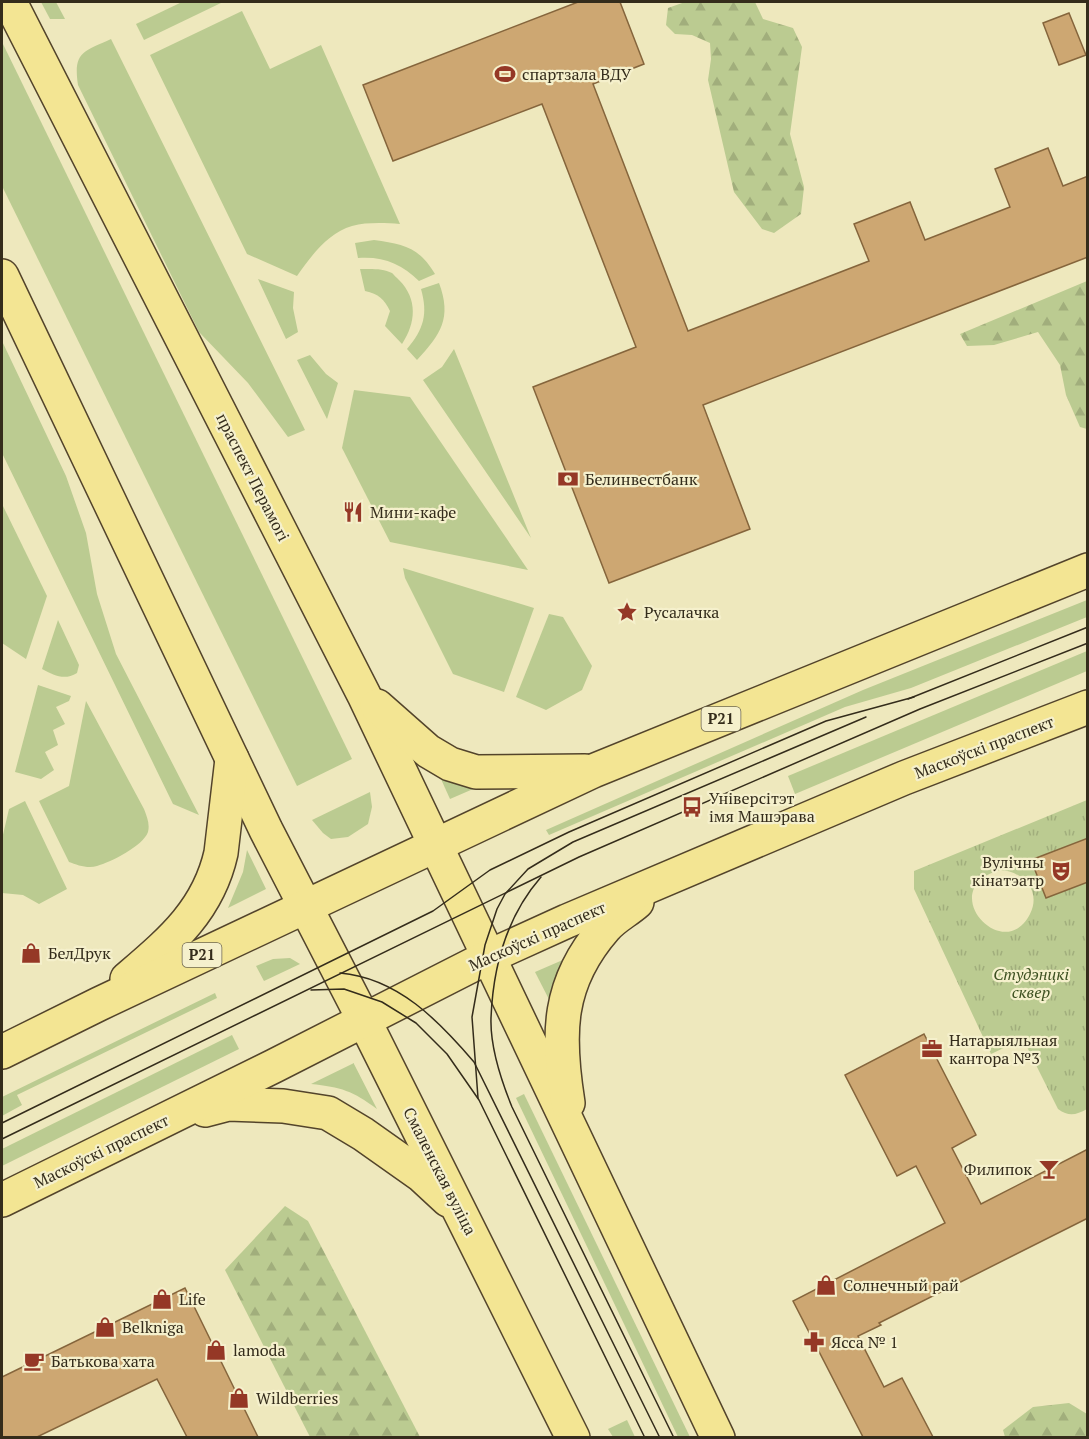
<svg xmlns="http://www.w3.org/2000/svg" width="1089" height="1439" font-family="'PT Serif',serif">
  <defs>
    <pattern id="forest-firs" width="22" height="20" patternUnits="userSpaceOnUse" patternTransform="scale(1.5)"><rect width="22" height="20" fill="#bbcb91"/><path d="M5 1l3.5 6h-7zM16 11l3.5 6h-7z" fill="#a1ae7c"/></pattern>
    <pattern id="park-tufts" width="24" height="20" patternUnits="userSpaceOnUse" patternTransform="scale(1.5)"><rect width="24" height="20" fill="#bbcb91"/><path d="M3 7l-1-3M5 7V3M7 7l1-3M15 17l-1-3M17 17v-4M19 17l1-3" fill="none" stroke="#a1ae7c"/></pattern>
  </defs>
  <rect width="100%" height="100%" fill="#eee8bd"/>
  <g fill="#bbcb91">
    <path d="M 41,2 L 56,2 L 65,19 L 50,19 Z"/>
    <path d="M 182,2 L 223,2 L 144,40 L 136,24 Z"/>
    <path d="M 242,11 L 270,69 L 321,45 L 400,224 C 385,223 367,222 352,226 C 328,233 311,256 297,276 L 247,254 L 150,55 Z"/>
    <path d="M 111,39 L 305,430 L 288,437 L 248,383 L 199,332 L 78,85 C 73,52 83,52 111,39 Z"/>
    <path d="M 2,42 L 352,759 L 297,786 L 2,186 Z"/>
    <path d="M 374,240 C 403,244 419,247 435,274 L 419,281 C 402,264 383,256 358,258 L 355,243 Z"/>
    <path d="M 360,269 C 370,269 383,268 392,273 C 393,274 399,280 399,280 C 418,299 416,323 402,344 L 385,326 L 390,311 C 384,299 379,294 365,291 Z"/>
    <path d="M 258,279 L 294,292 L 293,308 L 298,332 L 286,339 Z"/>
    <path d="M 439,283 C 452,318 441,334 417,360 L 407,349 C 424,329 428,314 421,289 Z"/>
    <path d="M 2,341 L 66,476 L 86,533 L 97,594 L 116,654 L 199,815 L 173,804 L 2,453 Z"/>
    <path d="M 454,349 L 531,538 L 423,380 L 442,367 Z"/>
    <path d="M 310,355 L 326,374 L 338,383 L 327,419 L 297,360 Z"/>
    <path d="M 354,390 L 410,397 L 528,570 L 390,542 L 342,448 Z"/>
    <path d="M 2,504 L 47,596 L 26,659 L 2,643 Z"/>
    <path d="M 403,568 L 534,608 L 504,692 L 453,674 L 405,578 Z"/>
    <path d="M 1087,600 L 1087,617 L 911,688 L 845,707 L 549,835 L 546,830 L 863,690 Z"/>
    <path d="M 549,614 L 563,617 L 592,666 L 582,690 L 546,710 L 516,697 Z"/>
    <path d="M 58,620 L 79,665 L 77,673 C 64,681 54,675 42,669 Z"/>
    <path d="M 1087,651 L 1087,671 L 795,794 L 788,776 Z"/>
    <path d="M 38,685 L 71,696 L 69,701 L 56,707 L 65,724 L 53,730 L 58,745 L 45,752 L 54,770 L 41,779 L 15,772 Z"/>
    <path d="M 86,701 L 144,809 C 147,817 150,824 148,832 C 143,846 111,862 97,866 C 88,869 77,865 69,862 L 39,801 L 69,786 Z"/>
    <path d="M 432,759 L 487,783 L 450,799 Z"/>
    <path d="M 370,792 L 372,807 L 368,824 L 348,837 L 331,839 L 323,833 L 312,820 Z"/>
    <path d="M 25,801 L 67,889 L 39,904 L 23,895 L 2,893 L 2,839 L 9,809 Z"/>
    <path d="M 247,850 L 266,889 L 228,908 L 243,872 Z"/>
    <path d="M 572,956 L 557,1015 L 535,972 Z"/>
    <path d="M 290,958 L 300,964 L 264,981 L 256,966 L 273,959 Z"/>
    <path d="M 215,993 L 217,998 L 17,1095 L 22,1105 L 2,1116 L 2,1097 Z"/>
    <path d="M 232,1035 L 239,1049 L 2,1166 L 2,1149 Z"/>
    <path d="M 354,1063 L 354,1064 L 377,1109 C 353,1091 341,1087 311,1084 Z"/>
    <path d="M 524,1094 L 690,1437 L 678,1437 L 516,1098 Z"/>
    <path d="M 627,1420 L 635,1437 L 613,1437 L 608,1429 Z"/>
  </g>
  <g fill="url(#forest-firs)">
    <path d="M 685,2 L 755,2 L 763,19 L 793,28 L 802,47 L 790,134 L 804,187 L 801,214 L 774,233 L 762,229 L 734,192 L 708,80 L 711,59 L 710,43 L 692,35 L 675,34 L 666,25 L 668,8 Z"/>
    <path d="M 1087,281 L 1088,281 L 1087,429 L 1080,427 L 1066,395 L 1060,365 L 1038,332 L 994,345 L 967,346 L 960,334 Z"/>
    <path d="M 285,1206 L 308,1221 L 420,1437 L 310,1437 L 225,1270 Z"/>
    <path d="M 1069,1403 L 1087,1414 L 1087,1437 L 1005,1437 L 1003,1430 L 1033,1407 Z"/>
  </g>
  <path fill="url(#park-tufts)" fill-rule="evenodd" d="M 1087,800 L 1087,1109 C 1076,1115 1069,1117 1058,1109 L 1023,1039 L 991,1054 L 914,889 L 914,871 ZM 1000,870 C 1022,871 1042,890 1030,914 C 1004,966 933,889 1000,870 Z"/>
  <g fill="#cda772" stroke="#85653c" stroke-width="1.5">
    <path d="M 578,2 L 620,2 L 644,64 L 593,84 L 688,331 L 869,261 L 854,224 L 910,202 L 925,240 L 1010,207 L 995,169 L 1048,148 L 1063,186 L 1088,176 L 1088,257 L 703,405 L 750,529 L 609,583 L 533,387 L 636,347 L 542,104 L 393,161 L 363,85 Z"/>
    <path d="M 1069,13 L 1086,55 L 1059,65 L 1043,23 Z"/>
    <path d="M 1088,838 L 1088,882 L 1046,898 L 1031,860 Z"/>
    <path d="M 924,1034 L 976,1135 L 952,1148 L 981,1204 L 1088,1149 L 1088,1218 L 879,1323 L 881,1325 L 858,1336 L 884,1387 L 902,1378 L 933,1437 L 863,1437 L 793,1301 L 945,1223 L 916,1166 L 897,1176 L 845,1075 Z"/>
    <path d="M 185,1288 L 258,1437 L 187,1437 L 157,1379 L 37,1437 L 2,1437 L 2,1377 Z"/>
  </g>
  <g fill="none" stroke-linecap="round" stroke-linejoin="round">
    <g stroke="#53442b" stroke-width="36">
      <g id="primary">
        <path d="M 10,2 L 364,695 L 718,1438"/>
        <path d="M 2,276 L 266,830 L 364,1020 L 573,1438"/>
        <path d="M 377,706 L 428,751 L 450,764 L 476,772 L 585,771"/>
        <path d="M 127,979 C 170,942 208,911 221,853 L 232,759"/>
        <path d="M 2,1052 L 99,1004 L 593,771 L 1088,570"/>
        <path d="M 568,1103 C 557,1034 557,983 605,928 C 613,918 627,911 637,902"/>
        <path d="M 205,1110 L 228,1104 L 283,1106 L 328,1113 L 363,1134 L 421,1175 L 448,1200"/>
        <path d="M 2,1200 L 274,1066 L 490,956 L 567,921 L 904,778 L 1088,707"/>
      </g>
    </g>
    <use href="#primary" stroke="#f3e593" stroke-width="33"/>
    <g stroke="#342c1b" stroke-width="1.5">
      <path d="M 908,699 L 1088,627"/>
      <path d="M 541,877 C 507,916 493,967 491,1018 C 490,1048 501,1080 512,1107 L 674,1438"/>
      <path d="M 340,973 C 398,978 439,1021 474,1062 L 660,1438"/>
      <path d="M 311,990 L 344,989 L 382,1002 L 416,1023 L 447,1054 L 479,1100 L 645,1438"/>
      <path d="M 478,1098 L 472,1017 L 485,945 L 497,909 L 505,894 L 528,869 L 573,842 L 866,717"/>
      <path d="M 2,1123 L 433,911 L 490,870 L 569,832 L 826,721 L 914,697"/>
      <path d="M 2,1139 L 579,857 L 920,709 L 1088,643"/>
    </g>
  </g>
  <defs>
    <g id="stadium-bare" transform="scale(1.62)"><path d="M0-5a6.5 5 0 1 0 0 10a6.5 5 0 1 0 0-10ZM-3.5-1.8h7v3.6h-7Z" fill="#953826" stroke="#f5f0cc" stroke-width="2.5" paint-order="stroke"/></g>
    <g id="bank-bare" transform="scale(1.62)"><path d="M-6-4H6V4H-6ZM0-2.3a2.3 2.3 0 1 0 0 4.6a2.3 2.3 0 1 0 0-4.6Z" fill="#953826" stroke="#f5f0cc" stroke-width="2.5" paint-order="stroke"/></g>
    <g id="restaurant-bare" transform="scale(1.62)"><path d="M-5-6h1v4h1v-4h1v4h1v-4h1v5L-1.5 .5V6h-2V.5L-5-1ZM5-6V6H3V1.5H1.5Q1.5-4 5-6Z" fill="#953826" stroke="#f5f0cc" stroke-width="2.5" paint-order="stroke"/></g>
    <g id="sight-bare" transform="scale(1.62)"><path d="M0-6L1.8-2.2L6-1.7L2.9 1.2L3.7 5.4L0 3.3L-3.7 5.4L-2.9 1.2L-6-1.7L-1.8-2.2Z" fill="#953826" stroke="#f5f0cc" stroke-width="2.5" paint-order="stroke"/></g>
    <g id="bus-bare" transform="scale(1.62)"><path d="M-5-6H5V4H4V6H2V4H-2V6H-4V4H-5ZM-3.5-4V0h7V-4ZM-3.5 1.2v1.5H-2V1.2ZM2 1.2v1.5H3.5V1.2Z" fill="#953826" stroke="#f5f0cc" stroke-width="2.5" paint-order="stroke"/></g>
    <g id="theatre-bare" transform="scale(1.62)"><path d="M-5-5.5Q0-4 5-5.5V0Q5 5 0 6Q-5 5-5 0ZM-3.3-2.5H-1v1.5H-3.3ZM1-2.5H3.3v1.5H1ZM-2.8 1Q0 5.5 2.8 1Z" fill="#953826" stroke="#f5f0cc" stroke-width="2.5" paint-order="stroke"/></g>
    <g id="shop-bare" transform="scale(1.62)"><path d="M-5-2.5h2.3a2.7 3.5 0 0 1 5.4 0H5L5.5 6h-11ZM-1.5-2.5h3a1.5 2.3 0 0 0-3 0Z" fill="#953826" stroke="#f5f0cc" stroke-width="2.5" paint-order="stroke"/></g>
    <g id="office-bare" transform="scale(1.62)"><path d="M-6-3h4V-5.5h4V-3h4V5H-6ZM-1-4.5V-3h2v-1.5ZM-6 0V1H6V0Z" fill="#953826" stroke="#f5f0cc" stroke-width="2.5" paint-order="stroke"/></g>
    <g id="bar-bare" transform="scale(1.62)"><path d="M-6-5H6L.8 .8V4.5H3.5V6h-7V4.5H-.8V.8Z" fill="#953826" stroke="#f5f0cc" stroke-width="2.5" paint-order="stroke"/></g>
    <g id="pharmacy-bare" transform="scale(1.62)"><path d="M-2-6h4v4h4v4h-4v4h-4v-4h-4v-4h4Z" fill="#953826" stroke="#f5f0cc" stroke-width="2.5" paint-order="stroke"/></g>
    <g id="cafe-bare" transform="scale(1.62)"><path d="M-5.5-4.5H6V0H3Q3 3.5 0 3.5H-2.5Q-5.5 3.5-5.5 0ZM3-3.2v2h1.7v-2ZM-6 4.5H4V6H-6Z" fill="#953826" stroke="#f5f0cc" stroke-width="2.5" paint-order="stroke"/></g>
  </defs>
  <g fill-rule="evenodd">
    <use href="#stadium-bare" x="505" y="74"/>
    <use href="#bank-bare" x="568" y="479"/>
    <use href="#restaurant-bare" x="353" y="512"/>
    <use href="#sight-bare" x="627" y="612"/>
    <use href="#bus-bare" x="692" y="807"/>
    <use href="#theatre-bare" x="1061" y="871"/>
    <use href="#shop-bare" x="31" y="953"/>
    <use href="#office-bare" x="932" y="1049"/>
    <use href="#bar-bare" x="1049" y="1169"/>
    <use href="#shop-bare" x="826" y="1285"/>
    <use href="#shop-bare" x="162" y="1299"/>
    <use href="#shop-bare" x="105" y="1327"/>
    <use href="#pharmacy-bare" x="814" y="1342"/>
    <use href="#shop-bare" x="216" y="1350"/>
    <use href="#cafe-bare" x="34" y="1361"/>
    <use href="#shop-bare" x="239" y="1398"/>
  </g>
  <g text-anchor="middle" stroke-width="4.5" stroke-linejoin="round" paint-order="stroke">
    <g fill="#f5f0cc" stroke="#6e6750" stroke-width="1.5">
      <rect x="701.5" y="707" width="39" height="24" rx="4.5"/>
      <rect x="182.5" y="943" width="39" height="24" rx="4.5"/>
    </g>
    <g font-size="15" font-weight="bold" fill="#342c1b">
      <text x="721" y="724">Р21</text>
      <text x="202" y="960">Р21</text>
    </g>
    <g font-size="16" fill="#342c1b" stroke="#f5f0cc" text-anchor="start">
      <text x="522" y="80">спартзала ВДУ</text>
      <text x="585" y="485">Белинвестбанк</text>
      <text x="370" y="518">Мини-кафе</text>
      <text x="644" y="618">Русалачка</text>
      <text x="709" y="804">Універсітэт<tspan x="709" dy="18">імя Машэрава</tspan></text>
      <text x="1044" y="868" text-anchor="end">Вулічны<tspan x="1044" dy="18">кінатэатр</tspan></text>
      <text x="48" y="959">БелДрук</text>
      <text x="949" y="1046">Натарыяльная<tspan x="949" dy="18">кантора №3</tspan></text>
      <text x="1032" y="1175" text-anchor="end">Филипок</text>
      <text x="843" y="1291">Солнечный рай</text>
      <text x="179" y="1305">Life</text>
      <text x="122" y="1333">Belkniga</text>
      <text x="831" y="1348">Ясса № 1</text>
      <text x="233" y="1356">lamoda</text>
      <text x="51" y="1367">Батькова хата</text>
      <text x="256" y="1404">Wildberries</text>
    </g>
    <g font-size="16" fill="#342c1b" stroke="#f5f0cc">
      <text transform="translate(253 477) rotate(63)" y="6">праспект Перамогі</text>
      <text transform="translate(984 747) rotate(-21)" y="6">Маскоўскі праспект</text>
      <text transform="translate(537 936) rotate(-24)" y="6">Маскоўскі праспект</text>
      <text transform="translate(101 1151) rotate(-26)" y="6">Маскоўскі праспект</text>
      <text transform="translate(440 1171) rotate(63)" y="6">Смаленская вуліца</text>
    </g>
    <g font-size="16" font-style="italic" fill="#3d5121" stroke="#f5f0cc">
      <text x="1031" y="980">Студэнцкі<tspan x="1031" dy="18">сквер</tspan></text>
    </g>
  </g>
  <rect width="1089" height="1439" fill="none" stroke="#342c1b" stroke-width="6"/>
</svg>
